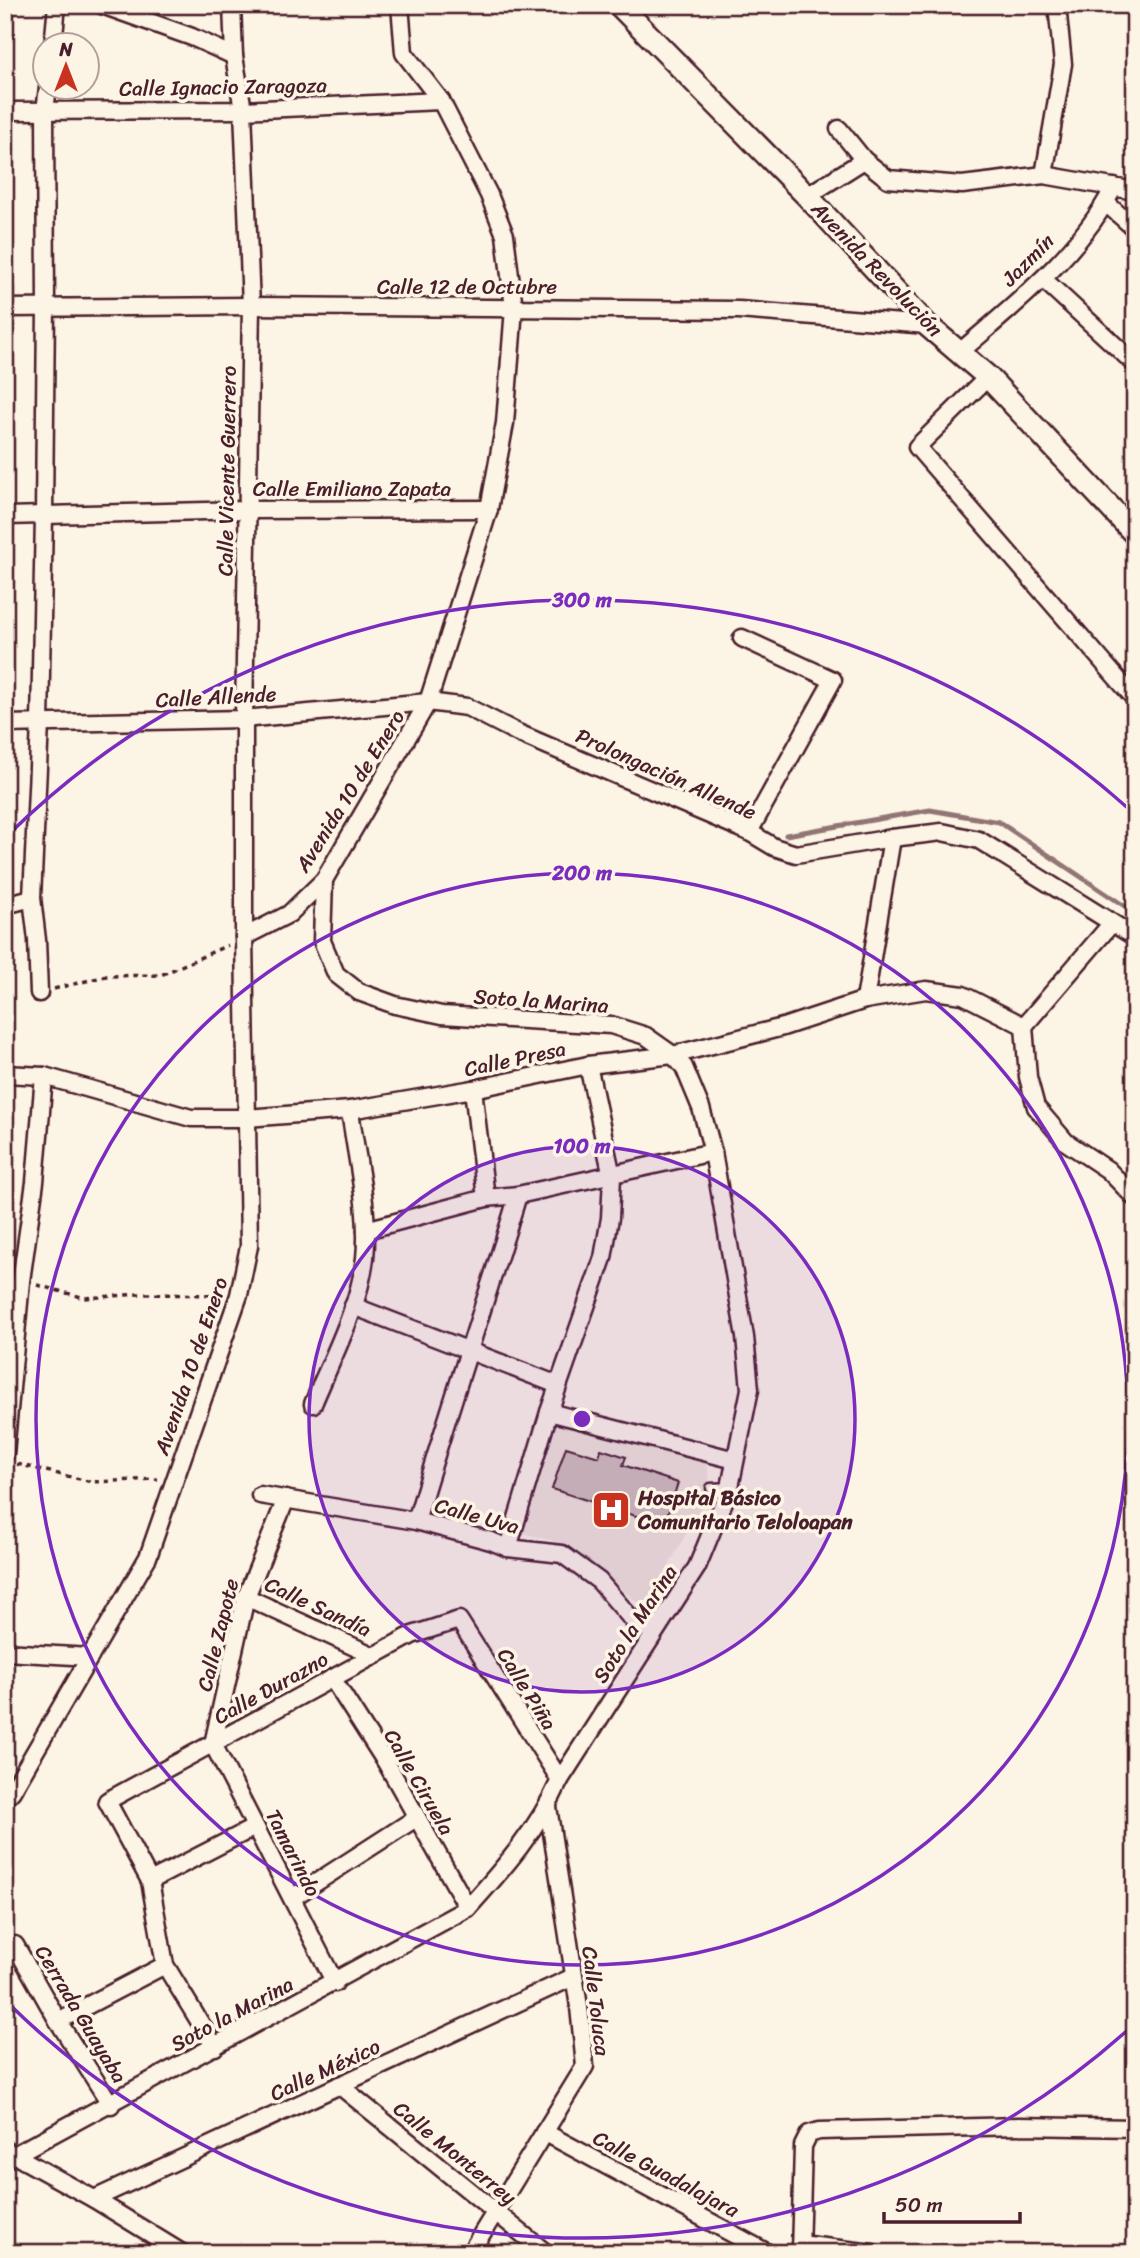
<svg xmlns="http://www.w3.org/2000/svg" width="1140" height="2258" font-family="Sriracha,sans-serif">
  <rect width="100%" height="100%" fill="#fcf5e5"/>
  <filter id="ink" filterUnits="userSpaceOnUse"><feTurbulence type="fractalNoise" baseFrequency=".0143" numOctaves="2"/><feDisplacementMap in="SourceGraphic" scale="14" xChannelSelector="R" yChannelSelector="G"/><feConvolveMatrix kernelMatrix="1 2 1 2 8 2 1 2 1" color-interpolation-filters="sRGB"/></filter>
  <g filter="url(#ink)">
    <path fill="#eee5d7" d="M 557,1415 L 706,1457 L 711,1488 L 645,1609 L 569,1545 L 515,1531 Z"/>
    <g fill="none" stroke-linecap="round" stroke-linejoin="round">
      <path stroke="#917474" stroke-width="5" d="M 786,835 L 930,810 L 999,822 L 1135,913"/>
    </g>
    <path fill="#cfc0b7" stroke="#4a1f2b" stroke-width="2" d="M 566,1447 L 599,1457 L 601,1449 L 626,1457 L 623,1465 L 678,1483 L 664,1525 L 552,1489 Z"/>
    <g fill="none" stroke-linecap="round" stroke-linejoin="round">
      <g stroke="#4a1f2b" stroke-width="13">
        <path id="service" d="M 711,1488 L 730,1487"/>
      </g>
      <g stroke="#4a1f2b" stroke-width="21">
        <g id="minor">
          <path d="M 102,5 L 192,37 L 234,56"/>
          <path d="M 53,46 L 57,5"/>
          <path d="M 5,111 L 243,110 L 441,101"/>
          <path d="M 839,129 L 864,160 L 888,179 L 962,185 L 1044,175 L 1135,191"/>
          <path d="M 1044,175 L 1063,64 L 1057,5"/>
          <path d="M 807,196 L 864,160"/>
          <path d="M 1106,203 L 1135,229"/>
          <path d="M 1043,279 L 1135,364"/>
          <path d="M 5,308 L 251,306 L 739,310 L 927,325"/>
          <path d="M 960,352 C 1016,303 1079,255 1114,187"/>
          <path d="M 988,377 L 917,447 L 1135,699"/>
          <path d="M 5,516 L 247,510 L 489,509"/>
          <path d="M 742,638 L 833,680 L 749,832"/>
          <path d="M 5,724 L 244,719 L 428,702 L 467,707 L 518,733 L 749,832 L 774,847 L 796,854 L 892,838 L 942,832 L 979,840 L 1135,937"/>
          <path d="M 5,905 L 32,898"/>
          <path d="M 244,937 L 289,914 L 324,880 L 428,702 L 489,509 L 505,423 L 514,308 L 505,235 L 489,195 L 441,101 L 404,53 L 400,5"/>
          <path d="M 39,993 L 37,940 L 32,898 L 40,724 L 44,515 L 46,306 L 45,110 L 48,88"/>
          <path d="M 865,1000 L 892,838"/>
          <path d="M 1024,1026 L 1112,923"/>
          <path d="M 5,1074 L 44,1076 L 191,1118 L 246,1118 L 350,1110 L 473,1089 L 588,1065 L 673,1055 L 783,1027 L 865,1000 L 926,990 L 963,995 L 1024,1026 L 1028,1077 L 1036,1107 L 1066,1142 L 1108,1170 L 1135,1198"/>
          <path d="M 473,1089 L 486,1198"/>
          <path d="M 366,1230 L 486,1198 L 518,1195 L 713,1152"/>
          <path d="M 353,1306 L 558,1385"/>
          <path d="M 313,1404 C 332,1358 359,1308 365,1258 C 370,1211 356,1157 350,1110"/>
          <path d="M 549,1412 L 735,1460"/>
          <path d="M 5,1453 L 21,1281 L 35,1182 L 44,1076"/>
          <path d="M 260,1495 L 416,1521 L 491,1541 L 508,1548 L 562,1554 L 599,1581 L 636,1624 L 654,1631"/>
          <path d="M 286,1499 L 246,1597 L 213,1744 L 335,1983"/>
          <path d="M 416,1521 C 448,1412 485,1304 518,1195"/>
          <path d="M 508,1548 L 549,1412 L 603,1258 L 610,1218 L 612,1176 L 588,1065"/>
          <path d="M 246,1597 L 374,1656"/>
          <path d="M 5,1652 L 90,1657"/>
          <path d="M 332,1678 L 387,1764 L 468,1908"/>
          <path d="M 5,1798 L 12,1791 L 148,1557 L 239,1295 L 249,1246 L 244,937 L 244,719 L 251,306 L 243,110 L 234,56 L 232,5"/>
          <path d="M 150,1881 L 255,1827"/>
          <path d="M 292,1898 L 416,1818"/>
          <path d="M 15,1945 L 58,2021 L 111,2105"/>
          <path d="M 58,2021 L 165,1965"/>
          <path d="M 215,2047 L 165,1965 L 150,1881 L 107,1801 L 412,1635 L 459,1620 L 560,1780"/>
          <path d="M 339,2085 L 546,2253"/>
          <path d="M 544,2132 L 768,2253"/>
          <path d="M 7,2151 L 94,2199 L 182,2253"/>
          <path d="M 5,2160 L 468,1908 C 504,1868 538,1829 560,1780 L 697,1567 L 730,1487 L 750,1389 L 745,1337 L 713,1152 L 701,1108 L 684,1067 L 673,1055 L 646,1036 L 611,1025 L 442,1015 L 395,1005 L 359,992 L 336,974 L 322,941 L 324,880"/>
          <path d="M 94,2199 L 573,1977"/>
          <path d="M 800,2244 L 873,2253"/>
          <path d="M 470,2253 L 585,2066 L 579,2007 L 548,1807"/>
          <path d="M 800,2253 L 803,2146 L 809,2134 L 819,2131 L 1019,2126 L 1135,2128"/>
        </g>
      </g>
      <g stroke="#4a1f2b" stroke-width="26">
        <path id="tertiary" d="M 619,5 L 807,196 L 927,325 L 988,377 L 1135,534"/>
      </g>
      <g stroke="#4a1f2b" stroke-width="3.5" stroke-dasharray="5 5" stroke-linecap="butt">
        <path d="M 54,989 L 106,976 L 161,975 L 228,945"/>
        <path d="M 37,1285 L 85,1298 L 140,1294 L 223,1295"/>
        <path d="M 17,1464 L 92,1482 L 158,1479"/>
      </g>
      <use href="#service" stroke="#fcf5e5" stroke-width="8"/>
      <use href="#minor" stroke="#fcf5e5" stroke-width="16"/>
      <use href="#tertiary" stroke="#fcf5e5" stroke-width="21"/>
    </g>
  </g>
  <circle cx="582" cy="1419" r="273" fill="#7b2cbf" fill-opacity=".12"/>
  <g fill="none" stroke="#7b2cbf" stroke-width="3.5">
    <circle cx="582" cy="1419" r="273"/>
    <circle cx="582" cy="1419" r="546"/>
    <path d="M1130 2028A819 819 0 0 1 8 2003M8 835A819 819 0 0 1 1130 810"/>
  </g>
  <defs>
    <g id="hospital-square" transform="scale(2.0125)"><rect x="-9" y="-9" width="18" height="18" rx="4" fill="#c8321e" stroke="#fcf5e5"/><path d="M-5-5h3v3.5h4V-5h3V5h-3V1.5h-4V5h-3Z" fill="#fff"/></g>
  </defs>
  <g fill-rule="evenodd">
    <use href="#hospital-square" x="611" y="1510"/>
  </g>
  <g text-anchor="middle" stroke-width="7" stroke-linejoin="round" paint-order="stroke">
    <g font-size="21" fill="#4a1f2b" stroke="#fcf5e5">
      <text transform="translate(223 87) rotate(-1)" y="7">Calle Ignacio Zaragoza</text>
      <text transform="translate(1028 260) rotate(-45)" y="7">Jazmín</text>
      <text transform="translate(877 269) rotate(46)" y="7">Avenida Revolución</text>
      <text x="467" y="294">Calle 12 de Octubre</text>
      <text transform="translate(227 471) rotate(-89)" y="7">Calle Vicente Guerrero</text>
      <text x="352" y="496">Calle Emiliano Zapata</text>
      <text transform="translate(216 697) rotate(-3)" y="7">Calle Allende</text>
      <text transform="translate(666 774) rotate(24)" y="7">Prolongación Allende</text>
      <text transform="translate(350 791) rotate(-58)" y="7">Avenida 10 de Enero</text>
      <text transform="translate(541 1001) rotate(4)" y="7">Soto la Marina</text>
      <text transform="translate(515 1059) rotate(-12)" y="7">Calle Presa</text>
      <text transform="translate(191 1366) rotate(-71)" y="7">Avenida 10 de Enero</text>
      <text transform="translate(477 1516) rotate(15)" y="7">Calle Uva</text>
      <text transform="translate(318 1607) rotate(25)" y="7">Calle Sandía</text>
      <text transform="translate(635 1624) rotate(-57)" y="7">Soto la Marina</text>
      <text transform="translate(218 1635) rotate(-76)" y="7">Calle Zapote</text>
      <text transform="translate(271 1688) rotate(-29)" y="7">Calle Durazno</text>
      <text transform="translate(527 1689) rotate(58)" y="7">Calle Piña</text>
      <text transform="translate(419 1782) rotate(60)" y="7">Calle Ciruela</text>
      <text transform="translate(293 1853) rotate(63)" y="7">Tamarindo</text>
      <text transform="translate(596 2001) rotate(83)" y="7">Calle Toluca</text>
      <text transform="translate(81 2014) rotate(59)" y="7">Cerrada Guayaba</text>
      <text transform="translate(232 2014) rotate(-28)" y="7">Soto la Marina</text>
      <text transform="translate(325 2070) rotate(-25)" y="7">Calle México</text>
      <text transform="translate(455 2153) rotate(39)" y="7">Calle Monterrey</text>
      <text transform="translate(666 2174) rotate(28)" y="7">Calle Guadalajara</text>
    </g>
    <g font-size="21" font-weight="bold" fill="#4a1f2b" stroke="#fcf5e5" text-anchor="start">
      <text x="638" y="1505">Hospital Básico<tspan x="638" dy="24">Comunitario Teloloapan</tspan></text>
    </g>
  </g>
  <circle cx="582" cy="1419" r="10" fill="#7b2cbf" stroke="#fcf5e5" stroke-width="3.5"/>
  <g font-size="21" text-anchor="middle" font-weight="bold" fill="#7b2cbf" stroke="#fcf5e5" stroke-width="7" stroke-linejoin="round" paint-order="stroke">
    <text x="582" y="607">300 m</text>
    <text x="582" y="880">200 m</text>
    <text x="582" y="1153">100 m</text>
  </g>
  <rect width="1140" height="2258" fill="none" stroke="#fcf5e5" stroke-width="28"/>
  <rect x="14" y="14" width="1112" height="2230" fill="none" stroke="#4a1f2b" stroke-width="2.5" filter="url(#ink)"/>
  <g transform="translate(66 66)"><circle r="33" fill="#fcf5e5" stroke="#b59f9b" stroke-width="2"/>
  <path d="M0-5L12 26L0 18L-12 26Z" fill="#c8321e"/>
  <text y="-10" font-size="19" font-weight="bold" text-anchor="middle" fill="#4a1f2b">N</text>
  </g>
  <path d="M884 2212v10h136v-10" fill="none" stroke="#4a1f2b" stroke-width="3.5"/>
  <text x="895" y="2212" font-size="21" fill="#4a1f2b" stroke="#fcf5e5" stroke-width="5" paint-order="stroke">50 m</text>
</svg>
